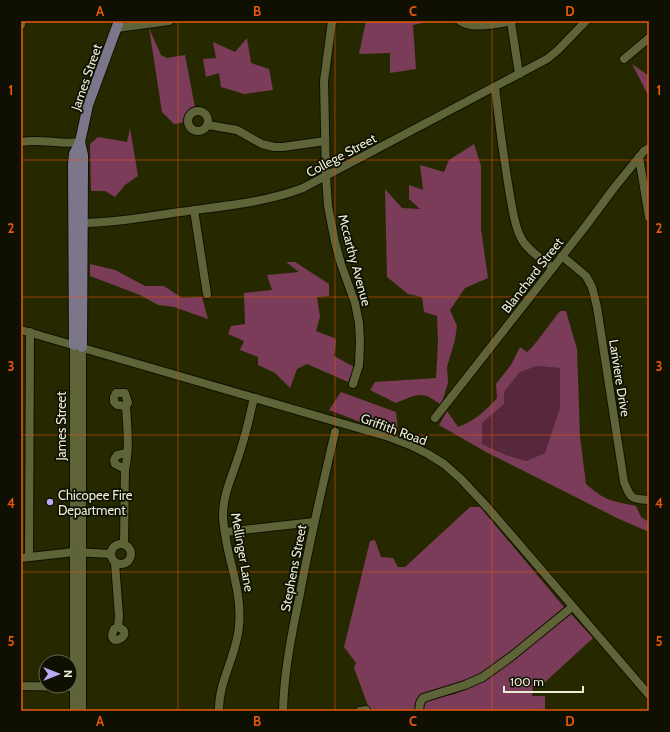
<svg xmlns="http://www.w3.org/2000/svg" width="670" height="732" font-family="Cabin,sans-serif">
  <rect width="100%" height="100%" fill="#262900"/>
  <path fill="#57283d" d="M 537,366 L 560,368 L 560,407 L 545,453 L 526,461 L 506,455 L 482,444 L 482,423 L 504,404 L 504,392 L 520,372 Z"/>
  <g fill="#7a3c58" fill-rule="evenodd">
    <path d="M 366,21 L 427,21 L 427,22 L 413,25 L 416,69 L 390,73 L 390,53 L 359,54 Z"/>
    <path d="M 149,28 L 161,55 L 167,58 L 185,55 L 195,107 L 186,114 L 185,122 L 174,124 L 162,112 Z"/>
    <path d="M 247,38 L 251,63 L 269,69 L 273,90 L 244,94 L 221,87 L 219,73 L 206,77 L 203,59 L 216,58 L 213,42 L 235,52 Z"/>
    <path d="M 632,64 L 649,76 L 649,97 Z"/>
    <path d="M 130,128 L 138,176 L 125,185 L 115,197 L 105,191 L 91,191 L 90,144 L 98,137 L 127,142 Z"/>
    <path d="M 474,144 L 481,166 L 481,229 L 488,278 L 465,288 L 450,310 L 457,326 L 455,340 L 447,367 L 448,383 L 441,405 C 422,390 418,394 396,403 L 370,390 L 375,382 L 436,378 L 438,343 L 437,316 L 424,312 L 422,297 L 408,294 L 387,277 L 385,189 L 402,208 L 420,209 L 409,199 L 409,185 L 423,190 L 420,165 L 444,172 L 449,160 Z"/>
    <path d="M 286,262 L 295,262 L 329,284 L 329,296 L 317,297 L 320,317 L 316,331 L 334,338 L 336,340 L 334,356 L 354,367 L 348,382 L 307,364 L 297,369 L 290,388 L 275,373 L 258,365 L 258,357 L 240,350 L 244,341 L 228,334 L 231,326 L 245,324 L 244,293 L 272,290 L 267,275 L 299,272 Z"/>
    <path d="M 90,264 L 115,270 L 145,286 L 164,286 L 182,298 L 202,297 L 208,319 L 174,307 L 158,305 L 140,295 L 90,276 Z"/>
    <path d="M 560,311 L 566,311 L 577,349 L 580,437 L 586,484 C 605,501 612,501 636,506 L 641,517 L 649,522 L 649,532 L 619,519 L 486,452 L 439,425 L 447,411 L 458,427 C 475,421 485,411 497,398 L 496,384 L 511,365 L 520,347 L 527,352 L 534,345 ZM 537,366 L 560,368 L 560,407 L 545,453 L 526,461 L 506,455 L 482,444 L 482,423 L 504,404 L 504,392 L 520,372 Z"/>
    <path d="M 341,392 L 396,412 L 398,432 L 358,421 L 329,410 Z"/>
    <path d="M 470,507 L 480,507 L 564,607 L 497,664 L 476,678 L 419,696 L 416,701 L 417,711 L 370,711 L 354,668 L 356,663 L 344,647 L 370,541 L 375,540 L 381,557 L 393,558 L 398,567 L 405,567 Z"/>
    <path d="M 570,613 L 593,638 L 543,684 L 533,686 L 532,696 L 545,696 L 545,709 L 540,709 L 538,711 L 423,711 L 424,700 L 455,694 L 478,683 L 496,673 Z"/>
  </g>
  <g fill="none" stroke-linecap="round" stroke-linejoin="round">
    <g stroke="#0f1100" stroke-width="10">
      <g id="minor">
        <path d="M 332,21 L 324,81 L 326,176 L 328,206 L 335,242 L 341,264 L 355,303 L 359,323 L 360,342 L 359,365 L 353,384"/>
        <path d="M 460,21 C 471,30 499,24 512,21"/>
        <path d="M 511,22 L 519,74"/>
        <path d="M 21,25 L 22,21"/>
        <path d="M 117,28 L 169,21"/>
        <path d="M 624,59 L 649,38"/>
        <path d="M 495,87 C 499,124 504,160 510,196 C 513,210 514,225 521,238 C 527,250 542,259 552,267"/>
        <circle cx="198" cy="121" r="10"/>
        <path d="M 208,125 L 237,130 L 262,144 L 274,147 L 283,147 L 325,141"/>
        <path d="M 21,142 C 40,138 60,145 80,142"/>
        <path d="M 639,157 L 649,217"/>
        <path d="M 194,210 L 207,294"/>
        <path d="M 77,223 C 111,223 146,217 180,212 C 222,206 264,203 303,188 L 547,59 L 558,50 L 586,21"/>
        <path d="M 562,256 L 586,276 L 592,287 L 597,307 L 624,482 C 631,499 631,499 649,500"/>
        <path d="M 21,330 L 389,437 L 410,445 L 428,454 L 444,464 L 461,479 L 488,508 L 649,695"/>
        <path d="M 74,345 L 74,711"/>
        <path d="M 435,418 L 585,227 L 614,188 L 644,151 L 649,148"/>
        <path d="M 125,469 L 115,464 L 114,460 L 117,455 L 127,453"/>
        <path d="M 225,532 L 314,522"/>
        <circle cx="121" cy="554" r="10"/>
        <path d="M 124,544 L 125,469 C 130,449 127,426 126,406 L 128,403 L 125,393 L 116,393 L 114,397 L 114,402 L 117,405 L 126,406"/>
        <path d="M 29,556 L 30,332"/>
        <path d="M 21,558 L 74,552 L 111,554"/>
        <path d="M 115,563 L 119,616 L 118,627 L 114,629 C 104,651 138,634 118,627"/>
        <path d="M 21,686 L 74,687"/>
        <path d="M 82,711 L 82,347"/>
        <path d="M 219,711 C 218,682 237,655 239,626 C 243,588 224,553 223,515 C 223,491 236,468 242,445 C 247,430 250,414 254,398"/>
        <path d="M 283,711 C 284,673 291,637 299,599 C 309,543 322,488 335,432"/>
        <path d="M 360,711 L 366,710"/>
        <path d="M 419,711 L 420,703 L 423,698 L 465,685 L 483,677 L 512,656 L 572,607"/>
      </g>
    </g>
    <g stroke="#0f1100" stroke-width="12">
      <g id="major">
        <path d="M 80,142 L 83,155 L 83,170 L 82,347"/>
        <path d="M 74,345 L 73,165 L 74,154 L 80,142 L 88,105 L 119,21"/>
      </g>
    </g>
    <use href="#minor" stroke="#5e6338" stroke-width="8"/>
    <use href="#major" stroke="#7b7689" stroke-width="10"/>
  </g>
  <path fill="none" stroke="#e8590c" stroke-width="1" stroke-opacity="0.55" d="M 178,21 L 178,711M 335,21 L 335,711M 492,21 L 492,711M 21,160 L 649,160M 21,297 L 649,297M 21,435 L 649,435M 21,572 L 649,572"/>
  <circle fill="#baaaf6" stroke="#0f1002" stroke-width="1.5" cx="50" cy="502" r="4"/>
  <g text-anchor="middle" stroke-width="3.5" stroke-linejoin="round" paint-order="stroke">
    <g font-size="13" fill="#ebeed6" stroke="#0f1002">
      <text transform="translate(86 77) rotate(-71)" y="5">James Street</text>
      <text transform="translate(341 155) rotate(-28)" y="5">College Street</text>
      <text transform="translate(355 260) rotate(75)" y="5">Mccarthy Avenue</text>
      <text transform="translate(532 275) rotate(-52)" y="5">Blanchard Street</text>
      <text transform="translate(620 378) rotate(81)" y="5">Lariviere Drive</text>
      <text transform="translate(61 426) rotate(-90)" y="5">James Street</text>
      <text transform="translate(394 429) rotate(20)" y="5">Griffith Road</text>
      <text transform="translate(243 552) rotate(80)" y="5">Mellinger Lane</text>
      <text transform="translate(293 568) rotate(-79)" y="5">Stephens Street</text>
    </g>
    <g font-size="13" fill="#ebeed6" stroke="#0f1002" text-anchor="start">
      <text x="58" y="500">Chicopee Fire<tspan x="58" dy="15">Department</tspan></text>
    </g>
  </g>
  <rect width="670" height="732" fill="none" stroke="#0f1002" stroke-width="44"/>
  <g transform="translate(58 674) rotate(90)"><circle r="19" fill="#0f1002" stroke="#676957"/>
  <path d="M0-3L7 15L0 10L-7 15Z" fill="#baaaf6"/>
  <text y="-6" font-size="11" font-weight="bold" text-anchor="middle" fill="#ebeed6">N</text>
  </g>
  <path d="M504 686v6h79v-6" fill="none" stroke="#ebeed6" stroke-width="2"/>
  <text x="510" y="686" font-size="12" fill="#ebeed6" stroke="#0f1002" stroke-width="3" paint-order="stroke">100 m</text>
  <rect x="22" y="22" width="626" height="688" fill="none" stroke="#e8590c" stroke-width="1.5"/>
  <g font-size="13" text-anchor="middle" font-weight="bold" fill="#e8590c">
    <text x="100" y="16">A</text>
    <text x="257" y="16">B</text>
    <text x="413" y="16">C</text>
    <text x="570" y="16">D</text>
    <text x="11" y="95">1</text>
    <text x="659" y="95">1</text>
    <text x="11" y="233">2</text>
    <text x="659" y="233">2</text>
    <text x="11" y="371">3</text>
    <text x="659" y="371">3</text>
    <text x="11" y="508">4</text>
    <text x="659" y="508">4</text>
    <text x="11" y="646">5</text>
    <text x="659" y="646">5</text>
    <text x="100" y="726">A</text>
    <text x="257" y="726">B</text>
    <text x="413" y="726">C</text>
    <text x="570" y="726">D</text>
  </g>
</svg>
